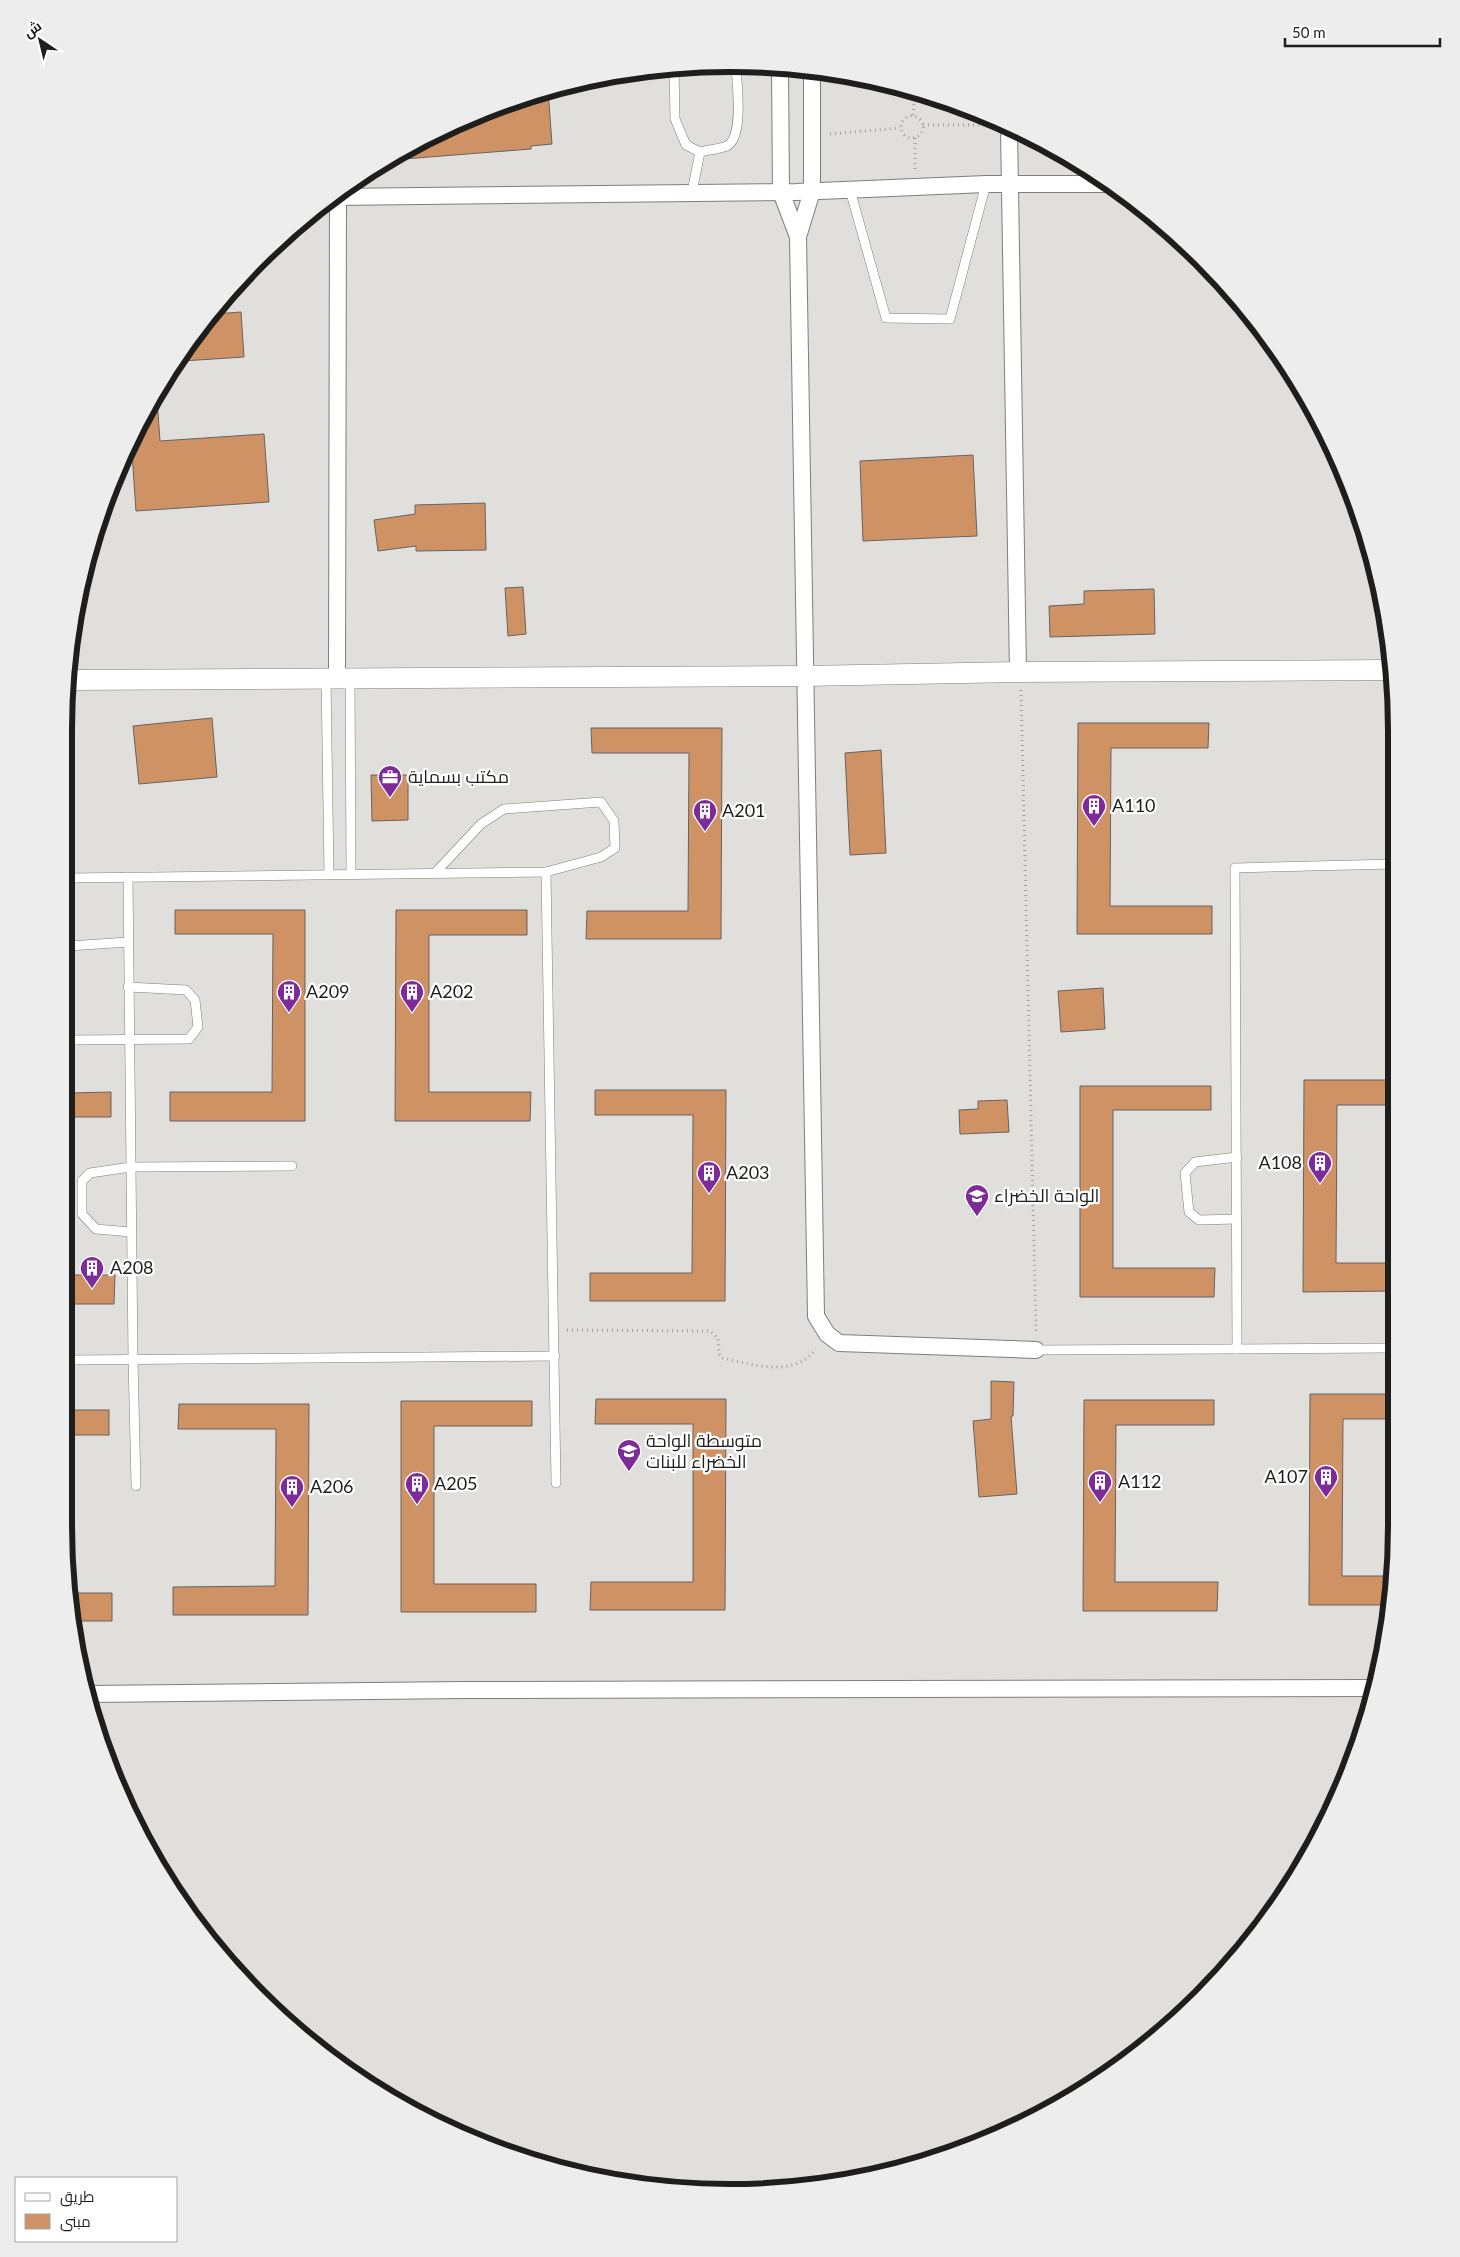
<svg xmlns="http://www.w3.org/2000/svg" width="1460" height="2257" font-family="Lato,Cairo,sans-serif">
  <rect width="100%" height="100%" fill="#e1dfdc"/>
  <g fill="#cf9264" stroke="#666361">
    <path d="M 548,90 L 552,144 L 531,146 L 531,149 L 391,160 L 435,133 Z"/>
    <path d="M 241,312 L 244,357 L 182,361 L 214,314 Z"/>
    <path d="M 157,399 L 160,441 L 264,434 L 269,502 L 136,511 L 131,439 Z"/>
    <path d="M 973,455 L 977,536 L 863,541 L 860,461 Z"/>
    <path d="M 485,503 L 486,550 L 416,551 L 416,546 L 378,551 L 374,520 L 415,514 L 415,505 Z"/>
    <path d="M 523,587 L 526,634 L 508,636 L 505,588 Z"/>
    <path d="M 1154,589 L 1155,634 L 1050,637 L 1049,606 L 1084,604 L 1084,591 Z"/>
    <path d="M 212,718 L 217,777 L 139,784 L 133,726 Z"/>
    <path d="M 1078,723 L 1209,723 L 1208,748 L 1111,748 L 1110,906 L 1212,906 L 1212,934 L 1077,934 Z"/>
    <path d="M 591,728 L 722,728 L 721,939 L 586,939 L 587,911 L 688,911 L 689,753 L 592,753 Z"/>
    <path d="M 881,750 L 886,853 L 850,855 L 845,753 Z"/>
    <path d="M 371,775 L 408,775 L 408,820 L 372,821 Z"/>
    <path d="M 175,910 L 305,910 L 305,1121 L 170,1121 L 170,1092 L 272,1092 L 273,934 L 175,934 Z"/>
    <path d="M 396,910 L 527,910 L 527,935 L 429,935 L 429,1092 L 531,1092 L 530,1121 L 395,1121 Z"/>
    <path d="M 1103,988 L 1105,1029 L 1061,1032 L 1058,991 Z"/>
    <path d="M 1304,1080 L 1393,1080 L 1393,1105 L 1337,1105 L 1336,1263 L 1392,1263 L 1392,1291 L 1303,1292 Z"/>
    <path d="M 1080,1086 L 1211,1086 L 1211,1110 L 1113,1110 L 1113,1268 L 1215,1268 L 1214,1297 L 1080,1297 Z"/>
    <path d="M 595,1090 L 726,1090 L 725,1301 L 590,1301 L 590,1273 L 692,1273 L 693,1115 L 595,1115 Z"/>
    <path d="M 111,1092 L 111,1117 L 69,1117 L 69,1093 Z"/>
    <path d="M 1007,1100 L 1009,1132 L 960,1134 L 959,1110 L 978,1109 L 978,1101 Z"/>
    <path d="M 69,1275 L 115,1275 L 114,1304 L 69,1304 Z"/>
    <path d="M 991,1381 L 1014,1382 L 1013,1416 L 1011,1416 L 1017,1494 L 979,1497 L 973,1421 L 991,1419 Z"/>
    <path d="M 1310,1394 L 1392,1394 L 1391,1419 L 1343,1419 L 1342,1576 L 1391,1576 L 1391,1605 L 1309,1605 Z"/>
    <path d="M 596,1399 L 726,1399 L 725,1610 L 590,1610 L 591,1582 L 693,1582 L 693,1424 L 595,1424 Z"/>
    <path d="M 1084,1400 L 1214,1400 L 1214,1425 L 1116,1425 L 1115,1582 L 1218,1582 L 1217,1611 L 1083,1611 Z"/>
    <path d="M 401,1401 L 532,1401 L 532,1426 L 434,1426 L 434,1584 L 536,1584 L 536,1612 L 401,1612 Z"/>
    <path d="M 179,1404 L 309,1404 L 308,1615 L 173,1615 L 173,1587 L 275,1586 L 276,1429 L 178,1429 Z"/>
    <rect x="69" y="1410" width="40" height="25"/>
    <path d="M 69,1593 L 112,1593 L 112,1621 L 71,1621 Z"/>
  </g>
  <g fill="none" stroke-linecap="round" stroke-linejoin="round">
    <g stroke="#7f7e7b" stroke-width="10">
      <g id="service">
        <path d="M 674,67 L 675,119 L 686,145 L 700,152 C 708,150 719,149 727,146 C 744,137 737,84 736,67"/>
        <path d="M 850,190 L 886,318 L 950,319 L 986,184"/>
        <path d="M 692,192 L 700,152"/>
        <path d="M 326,677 L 329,874"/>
        <path d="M 350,677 L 351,873"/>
        <path d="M 546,872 L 556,1483"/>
        <path d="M 128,877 L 133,1359 L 136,1486"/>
        <path d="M 69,878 L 546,872 L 601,857 L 615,848 L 614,821 L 601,802 L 504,809 L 481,824 L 435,873"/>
        <path d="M 69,946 L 128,942"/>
        <path d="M 69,1040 L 189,1039 L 198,1027 L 195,1000 L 186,990 L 128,987"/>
        <path d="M 1237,1157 L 1195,1162 L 1185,1173 L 1189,1212 L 1199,1220 L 1237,1219"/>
        <path d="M 131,1232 L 96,1229 L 82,1214 L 82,1181 L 90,1173 L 131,1167 L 292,1166"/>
        <path d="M 1237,1349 L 1235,868 L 1394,864"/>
        <path d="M 1036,1350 L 1392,1348"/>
        <path d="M 69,1360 L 555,1356"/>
      </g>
    </g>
    <g stroke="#7f7e7b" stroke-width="18">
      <g id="minor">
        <path d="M 780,68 L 781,192 L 798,237"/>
        <path d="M 812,69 L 812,191 L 798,237 L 816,1316 L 827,1334 L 839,1343 L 1036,1350"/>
        <path d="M 1009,128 L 1018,672"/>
        <path d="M 332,197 L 796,192 L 986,184 L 1107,184"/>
        <path d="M 337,677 L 338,193"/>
        <path d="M 88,1694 L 464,1690 L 1371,1688"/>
      </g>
    </g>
    <g stroke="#7f7e7b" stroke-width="21">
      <path id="tertiary" d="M 69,680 L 804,676 L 1018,672 L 1392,670"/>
    </g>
    <g stroke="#a1a09d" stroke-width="3" stroke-dasharray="1 4" stroke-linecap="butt">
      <path d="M 913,115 L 915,93"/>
      <circle cx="912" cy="127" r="11"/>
      <path d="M 923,125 L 993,125"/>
      <path d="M 830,134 L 900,128"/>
      <path d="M 915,138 L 915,170"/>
      <path d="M 1021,690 L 1036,1331"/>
      <path d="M 567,1330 L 710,1331 L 718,1338 L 719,1354 L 722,1358 C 752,1364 794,1379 816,1349"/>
    </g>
    <use href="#service" stroke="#fff" stroke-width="9"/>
    <use href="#minor" stroke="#fff" stroke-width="16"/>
    <use href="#tertiary" stroke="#fff" stroke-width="20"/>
  </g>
  <defs>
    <g id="office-pin" transform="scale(1.25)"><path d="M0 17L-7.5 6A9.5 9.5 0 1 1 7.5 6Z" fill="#7e2b9a" stroke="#fff"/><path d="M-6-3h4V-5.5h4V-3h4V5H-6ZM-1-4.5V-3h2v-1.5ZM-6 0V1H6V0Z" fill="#fff"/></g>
    <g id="building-pin" transform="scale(1.25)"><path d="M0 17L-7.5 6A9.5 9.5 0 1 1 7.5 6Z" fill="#7e2b9a" stroke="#fff"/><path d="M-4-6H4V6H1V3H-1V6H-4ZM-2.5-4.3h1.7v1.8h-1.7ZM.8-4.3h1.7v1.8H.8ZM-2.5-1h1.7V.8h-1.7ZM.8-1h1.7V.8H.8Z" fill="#fff"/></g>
    <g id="school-pin" transform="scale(1.25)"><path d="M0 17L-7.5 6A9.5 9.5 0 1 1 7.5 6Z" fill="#7e2b9a" stroke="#fff"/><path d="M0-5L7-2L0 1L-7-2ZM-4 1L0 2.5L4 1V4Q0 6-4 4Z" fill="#fff"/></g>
  </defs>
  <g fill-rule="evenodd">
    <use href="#office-pin" x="390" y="777"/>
    <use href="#building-pin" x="1094" y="806"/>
    <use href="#building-pin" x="705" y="811"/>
    <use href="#building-pin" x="289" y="992"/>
    <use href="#building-pin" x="412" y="992"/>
    <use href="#building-pin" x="1320" y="1163"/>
    <use href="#building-pin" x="709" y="1173"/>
    <use href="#school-pin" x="977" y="1196"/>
    <use href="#building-pin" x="92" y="1268"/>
    <use href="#school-pin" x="629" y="1451"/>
    <use href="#building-pin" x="1326" y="1477"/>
    <use href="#building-pin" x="1100" y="1482"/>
    <use href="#building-pin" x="417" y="1484"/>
    <use href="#building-pin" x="292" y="1487"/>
  </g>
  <g text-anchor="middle" stroke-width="4.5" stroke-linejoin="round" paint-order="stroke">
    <g font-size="18" fill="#1e1e1c" stroke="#fff" text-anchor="start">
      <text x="408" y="783">مكتب بسماية</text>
      <text x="1112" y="812">A110</text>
      <text x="722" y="817">A201</text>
      <text x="306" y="998">A209</text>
      <text x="430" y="998">A202</text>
      <text x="1302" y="1169" text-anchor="end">A108</text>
      <text x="726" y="1179">A203</text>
      <text x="994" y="1202">الواحة الخضراء</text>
      <text x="110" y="1274">A208</text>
      <text x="646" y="1447">متوسطة الواحة<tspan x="646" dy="21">الخضراء للبنات</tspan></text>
      <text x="1308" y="1483" text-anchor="end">A107</text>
      <text x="1118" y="1488">A112</text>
      <text x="434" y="1490">A205</text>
      <text x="310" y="1493">A206</text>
    </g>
  </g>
  <path d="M0 0H1460V2257H0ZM730 72H730A658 658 0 0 1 1388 730V1526A658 658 0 0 1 730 2184H730A658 658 0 0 1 72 1526V730A658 658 0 0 1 730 72Z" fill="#ededed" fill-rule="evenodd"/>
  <path fill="none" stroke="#1e1e1c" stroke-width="6" d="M730 72H730A658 658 0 0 1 1388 730V1526A658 658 0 0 1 730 2184H730A658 658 0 0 1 72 1526V730A658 658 0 0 1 730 72Z"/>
  <rect x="15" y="2177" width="162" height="65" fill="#ffffff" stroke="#a5a5a4"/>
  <rect x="25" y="2193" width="25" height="8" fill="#ffffff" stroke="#a5a5a4"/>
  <text x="60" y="2202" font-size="15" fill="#1e1e1c">طريق</text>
  <rect x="25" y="2214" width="25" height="15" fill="#cf9264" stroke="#a5a5a4"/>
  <text x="60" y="2227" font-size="15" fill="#1e1e1c">مبنى</text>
  <g transform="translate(40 40) rotate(325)" stroke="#ffffff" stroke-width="4" paint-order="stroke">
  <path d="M0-4L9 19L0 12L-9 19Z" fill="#1e1e1c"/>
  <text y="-8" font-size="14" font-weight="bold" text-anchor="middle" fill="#1e1e1c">ش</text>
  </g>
  <path d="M1285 38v8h155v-8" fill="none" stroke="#1e1e1c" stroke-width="2.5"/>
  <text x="1292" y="38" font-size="15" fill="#1e1e1c" stroke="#ffffff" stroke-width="4" paint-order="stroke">50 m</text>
</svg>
